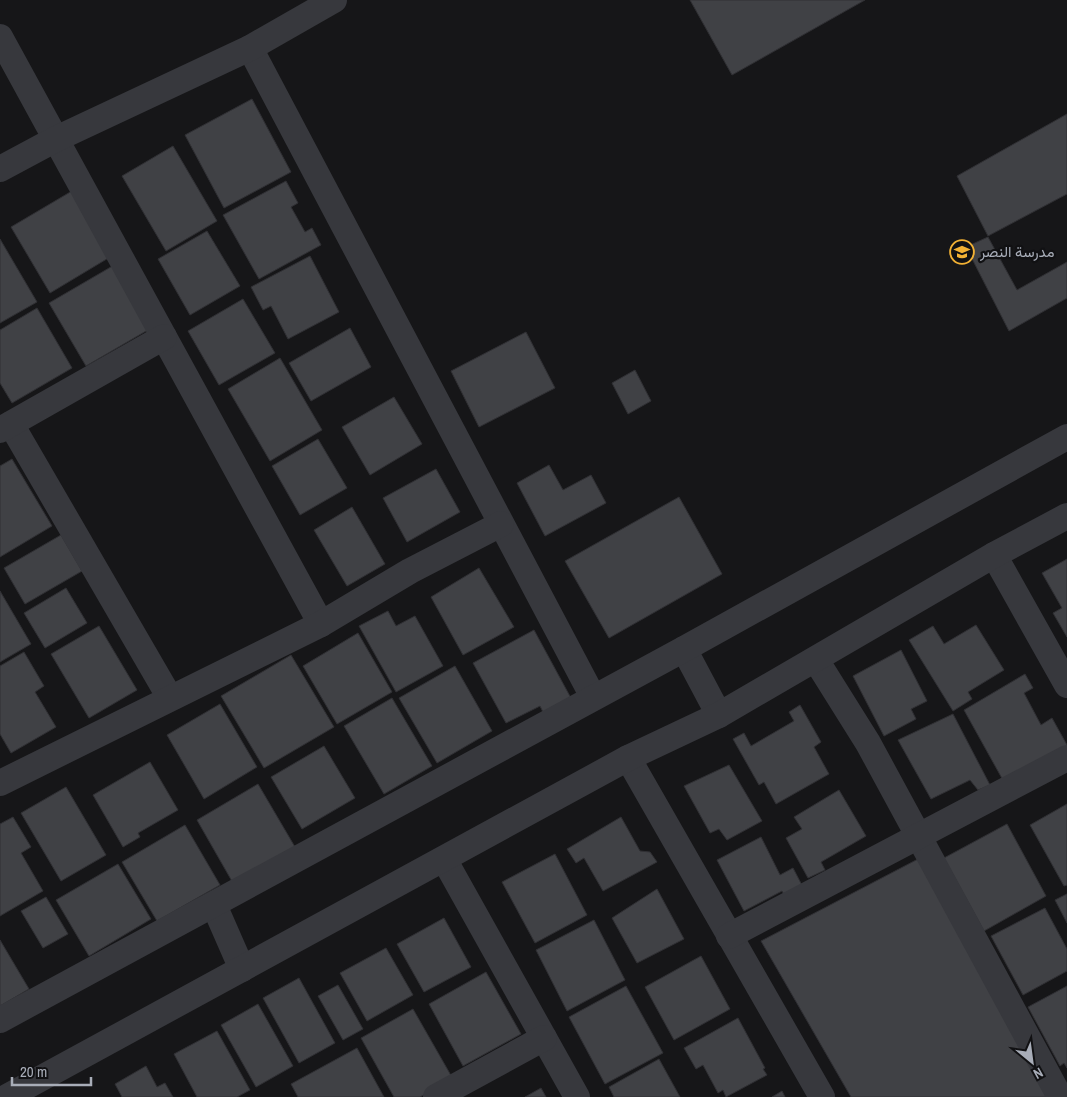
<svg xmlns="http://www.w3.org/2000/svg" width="1067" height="1097" font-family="'Archivo Narrow',Vazirmatn,sans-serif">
  <rect width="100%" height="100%" fill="#161618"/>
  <g fill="#404145" stroke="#303034">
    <path d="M 690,0 L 865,0 L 732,75 Z"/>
    <path d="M 252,99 L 291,172 L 224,208 L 185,135 Z"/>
    <path d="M 1067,114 L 1067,194 L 988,236 L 957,176 Z"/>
    <path d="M 173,146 L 217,221 L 166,251 L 122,176 Z"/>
    <path d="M 286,181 L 298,203 L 291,207 L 305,232 L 312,228 L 321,245 L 259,279 L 223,215 Z"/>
    <path d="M 72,191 L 110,257 L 50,293 L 11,227 Z"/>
    <path d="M 207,231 L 240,286 L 190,315 L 158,259 Z"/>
    <path d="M 988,237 L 1017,290 L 1067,262 L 1067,298 L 1009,331 L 966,247 Z"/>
    <path d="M 0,239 L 37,302 L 0,323 Z"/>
    <path d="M 310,256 L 339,312 L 288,339 L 271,306 L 263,310 L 251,287 Z"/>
    <path d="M 116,264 L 153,327 L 86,366 L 49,303 Z"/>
    <path d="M 243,299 L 275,353 L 219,385 L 188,331 Z"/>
    <path d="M 37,308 L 72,368 L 12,403 L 0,383 L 0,330 Z"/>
    <path d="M 350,328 L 371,367 L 311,401 L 289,363 Z"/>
    <path d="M 526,332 L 555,388 L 479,427 L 451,371 Z"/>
    <path d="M 280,358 L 322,430 L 270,461 L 228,389 Z"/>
    <path d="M 635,370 L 651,401 L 628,414 L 612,383 Z"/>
    <path d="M 394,397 L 422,444 L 370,475 L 342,427 Z"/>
    <path d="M 318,439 L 347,488 L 300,515 L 272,466 Z"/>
    <path d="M 12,459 L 52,526 L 0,557 L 0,466 Z"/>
    <path d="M 549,465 L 563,490 L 591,475 L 606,503 L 545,536 L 517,483 Z"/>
    <path d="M 436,469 L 460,512 L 407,542 L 383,498 Z"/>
    <path d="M 679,497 L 722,574 L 609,638 L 565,561 Z"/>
    <path d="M 352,507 L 385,564 L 347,586 L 314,530 Z"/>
    <path d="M 61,535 L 82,571 L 25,604 L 4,568 Z"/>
    <path d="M 1067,559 L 1067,637 L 1053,613 L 1062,608 L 1042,573 Z"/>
    <path d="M 479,568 L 514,627 L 463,655 L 431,597 Z"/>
    <path d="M 66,588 L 87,623 L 45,648 L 24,613 Z"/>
    <path d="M 0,591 L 31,644 L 0,662 Z"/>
    <path d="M 388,611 L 396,626 L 415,616 L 443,666 L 396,692 L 359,626 Z"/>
    <path d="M 976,625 L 1004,670 L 968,692 L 972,699 L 953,711 L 909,640 L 933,626 L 944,644 Z"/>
    <path d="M 99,626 L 137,690 L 89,718 L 51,654 Z"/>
    <path d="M 534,630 L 572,700 L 545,716 L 540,706 L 506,723 L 473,663 Z"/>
    <path d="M 358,633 L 392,692 L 337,724 L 303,666 Z"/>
    <path d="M 901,650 L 927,701 L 911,709 L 916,719 L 884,736 L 853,676 Z"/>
    <path d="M 24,652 L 44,686 L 35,692 L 56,727 L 11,753 L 0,734 L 0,666 Z"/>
    <path d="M 291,655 L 334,727 L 264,768 L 221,696 Z"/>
    <path d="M 455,666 L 492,731 L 437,763 L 399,698 Z"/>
    <path d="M 1025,674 L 1033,688 L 1024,693 L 1041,725 L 1052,718 L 1067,745 L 1067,748 L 1004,782 L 964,710 Z"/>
    <path d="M 392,698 L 432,766 L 384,794 L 344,726 Z"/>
    <path d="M 220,704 L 257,767 L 204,799 L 167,735 Z"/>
    <path d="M 800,705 L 821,742 L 814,747 L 829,774 L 776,804 L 764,782 L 759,785 L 733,739 L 744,733 L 751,746 L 794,721 L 789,712 Z"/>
    <path d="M 953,714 L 990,785 L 978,790 L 970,780 L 931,799 L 898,740 Z"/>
    <path d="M 324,746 L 355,798 L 302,829 L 271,777 Z"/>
    <path d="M 150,762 L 178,810 L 138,833 L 140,837 L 123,847 L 93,795 Z"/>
    <path d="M 729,765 L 762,821 L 727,840 L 719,829 L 710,833 L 684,786 Z"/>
    <path d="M 258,784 L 295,847 L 233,883 L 197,820 Z"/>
    <path d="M 66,787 L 106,855 L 61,881 L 21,813 Z"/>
    <path d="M 839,790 L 866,836 L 821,862 L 825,870 L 808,878 L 786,838 L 802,829 L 794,817 Z"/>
    <path d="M 1067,804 L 1067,885 L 1064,886 L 1030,825 Z"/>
    <path d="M 13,817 L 31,847 L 21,853 L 43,891 L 0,916 L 0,824 Z"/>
    <path d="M 621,817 L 640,851 L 650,852 L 657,862 L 603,891 L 584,858 L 576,863 L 567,849 Z"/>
    <path d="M 1007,824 L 1046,896 L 984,931 L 944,858 Z"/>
    <path d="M 185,825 L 220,885 L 157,921 L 122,862 Z"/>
    <path d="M 761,837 L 780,875 L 793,868 L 805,891 L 787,900 L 782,891 L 744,911 L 717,860 Z"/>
    <path d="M 555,854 L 587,915 L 535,943 L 502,882 Z"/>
    <path d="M 920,858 L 1054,1097 L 851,1097 L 761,941 Z"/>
    <path d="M 118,864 L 151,919 L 89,956 L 56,900 Z"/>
    <path d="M 657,889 L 684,939 L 637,963 L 612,918 Z"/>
    <path d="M 1067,894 L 1067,923 L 1055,900 Z"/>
    <path d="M 46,897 L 68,934 L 43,948 L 21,911 Z"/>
    <path d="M 1045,908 L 1067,949 L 1067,971 L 1023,995 L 991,936 Z"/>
    <path d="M 444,918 L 471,967 L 424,992 L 397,944 Z"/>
    <path d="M 594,920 L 625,980 L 567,1011 L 536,950 Z"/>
    <path d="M 0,940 L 29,989 L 0,1006 Z"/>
    <path d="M 386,948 L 413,995 L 367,1021 L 340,973 Z"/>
    <path d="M 701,956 L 730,1009 L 674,1040 L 645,987 Z"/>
    <path d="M 486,972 L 521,1034 L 463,1066 L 429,1004 Z"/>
    <path d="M 299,978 L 335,1043 L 299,1063 L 263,998 Z"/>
    <path d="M 338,985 L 363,1029 L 343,1040 L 318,996 Z"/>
    <path d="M 626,986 L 663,1053 L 605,1084 L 569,1017 Z"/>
    <path d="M 1067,986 L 1067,1068 L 1064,1063 L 1060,1066 L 1028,1007 Z"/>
    <path d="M 258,1004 L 293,1066 L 256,1087 L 221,1025 Z"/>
    <path d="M 413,1009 L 453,1079 L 420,1097 L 394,1097 L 361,1038 Z"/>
    <path d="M 738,1018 L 765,1068 L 763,1069 L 767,1075 L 726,1097 L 723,1090 L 718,1093 L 703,1065 L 696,1069 L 684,1048 Z"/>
    <path d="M 217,1031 L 250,1090 L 237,1097 L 197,1097 L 174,1054 Z"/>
    <path d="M 357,1048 L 384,1097 L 298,1097 L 291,1084 Z"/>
    <path d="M 659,1059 L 680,1097 L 614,1097 L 609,1087 Z"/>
    <path d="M 146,1066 L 157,1087 L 165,1083 L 173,1097 L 122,1097 L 115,1084 Z"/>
    <path d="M 541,1088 L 546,1097 L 525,1097 Z"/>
    <path d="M 782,1091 L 785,1097 L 772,1097 Z"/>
  </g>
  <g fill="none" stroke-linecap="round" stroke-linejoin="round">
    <g stroke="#37383d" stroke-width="26">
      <path d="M 0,37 L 321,624"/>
      <path d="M 250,48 L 593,697"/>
      <path d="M 0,169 L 56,139 L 250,48 L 334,0"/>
      <path d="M 11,424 L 170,698"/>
      <path d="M 0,430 L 164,337"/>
      <path d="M 994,555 L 1067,685"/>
      <path d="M 684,649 L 719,715"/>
      <path d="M 816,660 L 868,743 L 1060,1097"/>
      <path d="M 628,758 L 822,1097"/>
      <path d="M 0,783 L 321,624 L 410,571 L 501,524"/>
      <path d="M 444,859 L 577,1097"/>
      <path d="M 214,905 L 242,969"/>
      <path d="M 729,936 L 1067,758"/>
      <path d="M 0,1020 L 684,649 L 1067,437"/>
      <path d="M 7,1097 L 628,758 L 719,715 L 994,555 L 1067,516"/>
      <path d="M 436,1097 L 544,1038"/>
    </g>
  </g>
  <defs>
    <g id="school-ring" transform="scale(1.25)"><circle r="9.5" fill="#111113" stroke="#f2b134" stroke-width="1.5"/><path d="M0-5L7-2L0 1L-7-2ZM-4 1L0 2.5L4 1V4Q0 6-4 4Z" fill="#f2b134"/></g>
  </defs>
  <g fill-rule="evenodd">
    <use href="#school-ring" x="962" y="252"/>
  </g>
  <g text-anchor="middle" stroke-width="4.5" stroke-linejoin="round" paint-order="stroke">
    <g font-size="15" fill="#a8adb8" stroke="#111113" text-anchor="start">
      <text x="980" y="257">مدرسة النصر</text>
    </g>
  </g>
  <g transform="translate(1032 1062) rotate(151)" stroke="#111113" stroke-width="4" paint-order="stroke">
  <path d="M0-4L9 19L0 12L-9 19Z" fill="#a8adb8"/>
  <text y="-8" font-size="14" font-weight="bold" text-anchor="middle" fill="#a8adb8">N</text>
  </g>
  <path d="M12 1077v8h79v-8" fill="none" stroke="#a8adb8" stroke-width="2.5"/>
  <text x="20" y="1077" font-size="15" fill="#a8adb8" stroke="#111113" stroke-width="4" paint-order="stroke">20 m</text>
</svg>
